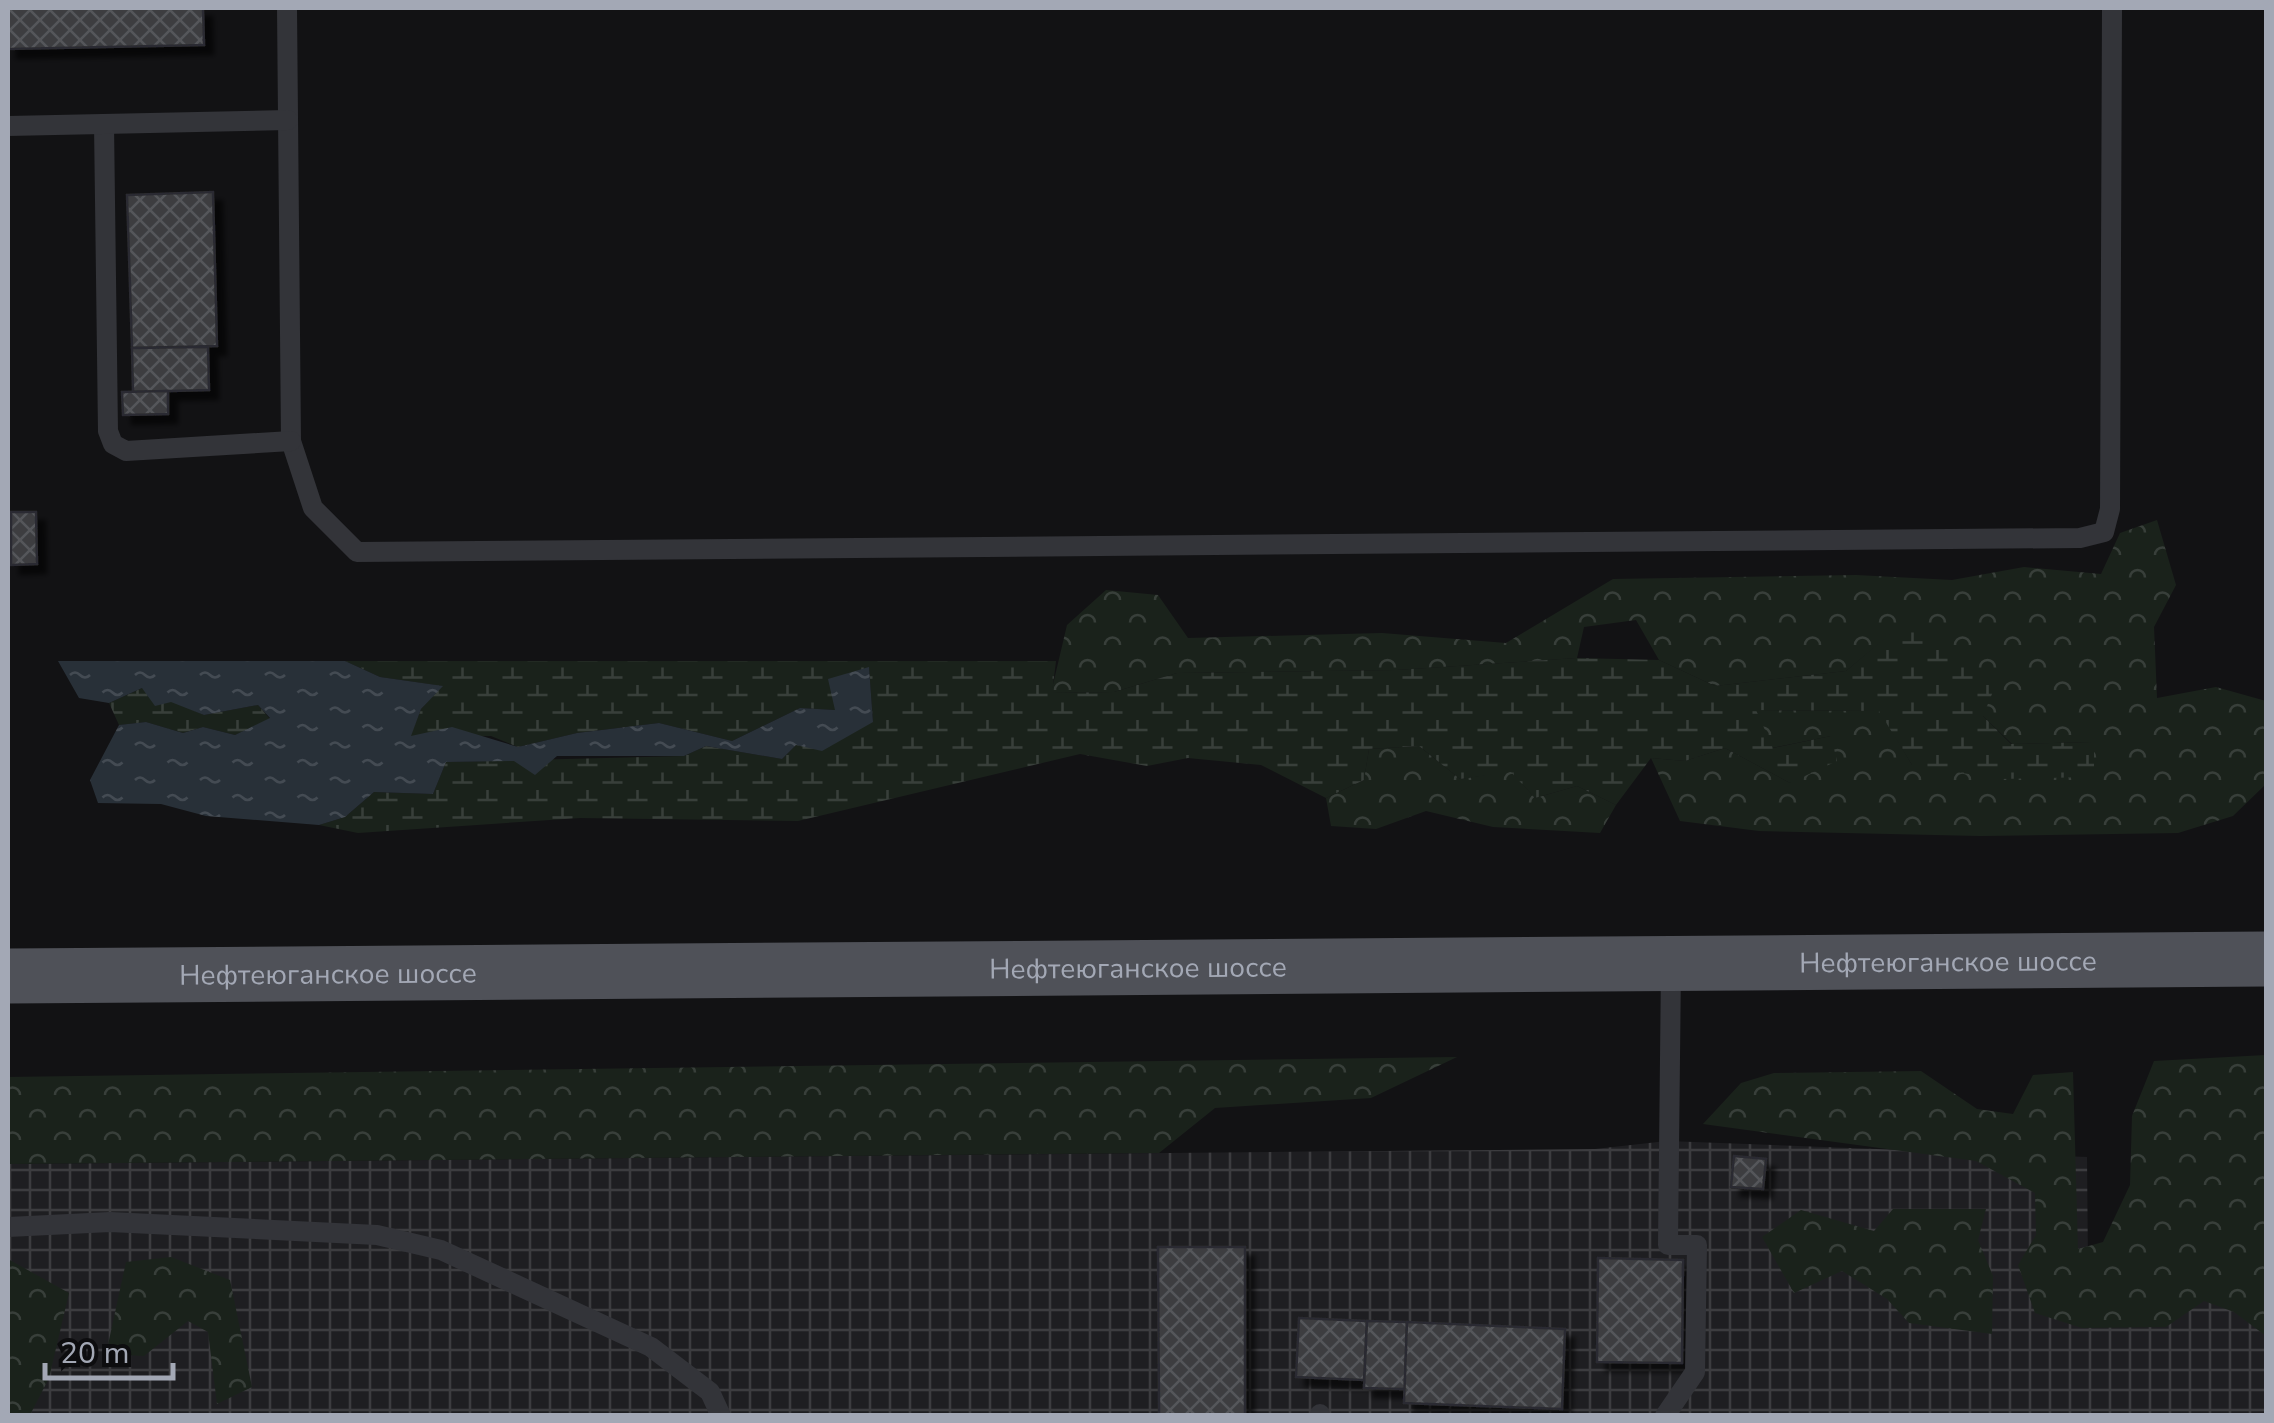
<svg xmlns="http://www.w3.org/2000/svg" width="2274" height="1423" font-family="'Nunito Sans',sans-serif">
  <defs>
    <pattern id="industrial-grid" width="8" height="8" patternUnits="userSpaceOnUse" patternTransform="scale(2.5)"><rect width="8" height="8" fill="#1e1e21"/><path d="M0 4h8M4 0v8" fill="none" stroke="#3c3c3f"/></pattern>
    <pattern id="forest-crowns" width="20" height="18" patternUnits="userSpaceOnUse" patternTransform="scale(2.5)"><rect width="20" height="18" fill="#1a221b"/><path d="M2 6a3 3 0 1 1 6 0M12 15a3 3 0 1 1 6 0" fill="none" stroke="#383f3a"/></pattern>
    <pattern id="wetland-marsh" width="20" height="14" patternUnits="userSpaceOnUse" patternTransform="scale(2.5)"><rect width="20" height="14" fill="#1a221b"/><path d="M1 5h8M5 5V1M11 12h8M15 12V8" fill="none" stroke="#383f3a"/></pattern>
    <pattern id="water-ripples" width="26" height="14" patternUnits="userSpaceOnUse" patternTransform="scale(2.5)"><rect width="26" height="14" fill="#283038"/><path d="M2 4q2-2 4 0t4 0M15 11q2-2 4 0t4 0" fill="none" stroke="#444b53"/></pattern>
    <pattern id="building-cross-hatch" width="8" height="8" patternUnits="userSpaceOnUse" patternTransform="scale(2.5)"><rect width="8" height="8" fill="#3c3d41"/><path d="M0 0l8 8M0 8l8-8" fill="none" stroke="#55565a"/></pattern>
    <filter id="shadow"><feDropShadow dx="9" dy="9" stdDeviation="2.5" flood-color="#0009"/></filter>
  </defs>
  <rect width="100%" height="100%" fill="#121214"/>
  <path fill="url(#industrial-grid)" d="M 1667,1141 L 2087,1157 L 2088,1271 L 2266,1173 L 2266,1415 L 8,1415 L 8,1164 L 1595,1149 Z"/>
  <g fill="url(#forest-crowns)">
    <path d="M 2157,520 L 2176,585 L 2154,627 L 2157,698 L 2216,687 L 2266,701 L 2266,784 L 2233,816 L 2178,833 L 1981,836 L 1759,831 L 1680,821 L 1651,758 L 1685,761 L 1725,748 L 1790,783 L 1831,736 L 1772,748 L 1755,710 L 1880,711 L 1912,765 L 2094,742 L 2012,744 L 1983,716 L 1946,654 L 1905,622 L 1846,671 L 1715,686 L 1659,660 L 1636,620 L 1584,627 L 1577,658 L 1397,670 L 1177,673 L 1114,692 L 1051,693 L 1067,625 L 1106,590 L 1158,595 L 1188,638 L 1382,633 L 1506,643 L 1613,579 L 1856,575 L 1952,580 L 2024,567 L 2101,574 L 2120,533 Z"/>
    <path d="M 1419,746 L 1460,779 L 1511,771 L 1535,798 L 1577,786 L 1616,805 L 1600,833 L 1493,827 L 1426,811 L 1376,829 L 1331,826 L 1326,798 L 1364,780 L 1369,749 Z"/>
    <path d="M 2266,1055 L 2266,1336 L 2234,1312 L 2204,1301 L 2166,1327 L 2082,1328 L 2035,1313 L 2018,1265 L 2036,1235 L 2035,1193 L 1976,1161 L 1703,1124 L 1741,1083 L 1774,1073 L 1921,1071 L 1977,1109 L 2013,1114 L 2033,1075 L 2073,1072 L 2078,1249 L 2103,1242 L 2130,1185 L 2132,1116 L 2154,1061 Z"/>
    <path d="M 1457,1057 L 1371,1098 L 1215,1108 L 1159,1153 L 8,1164 L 8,1077 Z"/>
    <path d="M 1893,1209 L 1986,1209 L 1978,1240 L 1993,1276 L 1992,1334 L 1909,1323 L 1887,1299 L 1842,1271 L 1794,1293 L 1762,1237 L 1801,1210 L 1874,1231 Z"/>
    <path d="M 171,1257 L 230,1280 L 252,1387 L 217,1404 L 208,1332 L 188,1321 L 144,1356 L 106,1354 L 126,1262 Z"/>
    <path d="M 8,1259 L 69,1293 L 49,1378 L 30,1415 L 8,1415 Z"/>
  </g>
  <g fill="url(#wetland-marsh)">
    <path d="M 1905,621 L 1994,689 L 1983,716 L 2011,744 L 2094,742 L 2094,777 L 2000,779 L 1912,765 L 1879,711 L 1756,710 L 1773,748 L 1831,736 L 1837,761 L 1790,783 L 1725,748 L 1685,761 L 1651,758 L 1616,805 L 1577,786 L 1535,798 L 1511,772 L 1460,779 L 1419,746 L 1369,749 L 1364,780 L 1326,798 L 1261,765 L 1188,758 L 1147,766 L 1080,754 L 798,821 L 580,818 L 358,833 L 319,825 L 345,817 L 374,792 L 433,794 L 446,762 L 684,756 L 706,746 L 782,759 L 796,745 L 873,721 L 869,668 L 836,710 L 800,708 L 732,741 L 659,723 L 577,733 L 518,747 L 491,736 L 410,737 L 421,709 L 442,686 L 380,677 L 345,661 L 1056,661 L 1052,693 L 1114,692 L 1177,673 L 1397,670 L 1577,658 L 1659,660 L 1715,686 L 1846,671 Z"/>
    <path d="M 142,688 L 204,715 L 258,705 L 270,719 L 235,735 L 203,727 L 183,733 L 146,722 L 119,725 L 109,703 Z"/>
  </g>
  <path fill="url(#water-ripples)" d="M 58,661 L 345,661 L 380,677 L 443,686 L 421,709 L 411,736 L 452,727 L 518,747 L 577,733 L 659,723 L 732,741 L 800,708 L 835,710 L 828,679 L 869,667 L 873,722 L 822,751 L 796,745 L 782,759 L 706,746 L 684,756 L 557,756 L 535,775 L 514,761 L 446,762 L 433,794 L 374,792 L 345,817 L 319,825 L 206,816 L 161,804 L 98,803 L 90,780 L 119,725 L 146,722 L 183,733 L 203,727 L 235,735 L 270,718 L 258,705 L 204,715 L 171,702 L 155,706 L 142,688 L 109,703 L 79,698 Z"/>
  <g fill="url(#building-cross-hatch)" stroke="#2c2c30" stroke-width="2.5" filter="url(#shadow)">
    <path d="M 8,8 L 203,8 L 204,45 L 8,49 Z"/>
    <path d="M 213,192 L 217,346 L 132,348 L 127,195 Z"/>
    <path d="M 208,347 L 209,390 L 133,392 L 132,348 Z"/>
    <path d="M 168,391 L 168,414 L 123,415 L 122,392 Z"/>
    <path d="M 11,512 L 36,512 L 37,564 L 11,565 Z"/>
    <path d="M 1734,1156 L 1766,1159 L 1763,1189 L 1731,1187 Z"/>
    <path d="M 1158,1247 L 1245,1247 L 1245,1416 L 1159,1416 Z"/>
    <path d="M 1598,1258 L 1683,1260 L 1682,1363 L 1597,1362 Z"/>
    <path d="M 1299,1318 L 1367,1321 L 1364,1380 L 1296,1377 Z"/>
    <path d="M 1367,1321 L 1407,1322 L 1405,1389 L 1364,1388 Z"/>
    <path d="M 1407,1322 L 1565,1329 L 1562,1409 L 1404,1403 Z"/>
  </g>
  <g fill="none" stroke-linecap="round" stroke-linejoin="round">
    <g stroke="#333439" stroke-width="20">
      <path d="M 287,8 L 291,441 L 313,508 L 357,552 L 2080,538 L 2104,532 L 2110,509 L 2112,8"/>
      <path d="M 104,124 L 108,431 L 113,444 L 126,451 L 291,441"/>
      <path d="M 8,126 L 288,120"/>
      <path d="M 8,1227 L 110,1222 L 377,1235 L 441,1250 L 651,1347 L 710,1392 L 721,1416"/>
      <path d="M 1320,1414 L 1320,1416"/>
      <path d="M 1665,1416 L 1695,1372 L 1697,1245 L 1668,1245 L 1671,965"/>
    </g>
    <path stroke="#4f5158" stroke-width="55" id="s1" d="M 8,976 L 2266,959"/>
  </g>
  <g text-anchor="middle" stroke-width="9" stroke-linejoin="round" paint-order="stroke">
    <g font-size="28" fill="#a3a8b5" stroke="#0d0d0f">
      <text dy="10" stroke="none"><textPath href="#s1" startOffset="1940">Нефтеюганское шоссе</textPath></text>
      <text dy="10" stroke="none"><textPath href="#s1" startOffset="1130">Нефтеюганское шоссе</textPath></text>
      <text dy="10" stroke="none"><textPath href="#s1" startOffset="320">Нефтеюганское шоссе</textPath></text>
    </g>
  </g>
  <rect width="2274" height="1423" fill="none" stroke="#a3a8b5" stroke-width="20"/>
  <path d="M45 1363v15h128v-15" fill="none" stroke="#a3a8b5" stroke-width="5"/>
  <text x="60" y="1363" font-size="30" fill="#a3a8b5" stroke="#0d0d0f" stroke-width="8" paint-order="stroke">20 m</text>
</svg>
